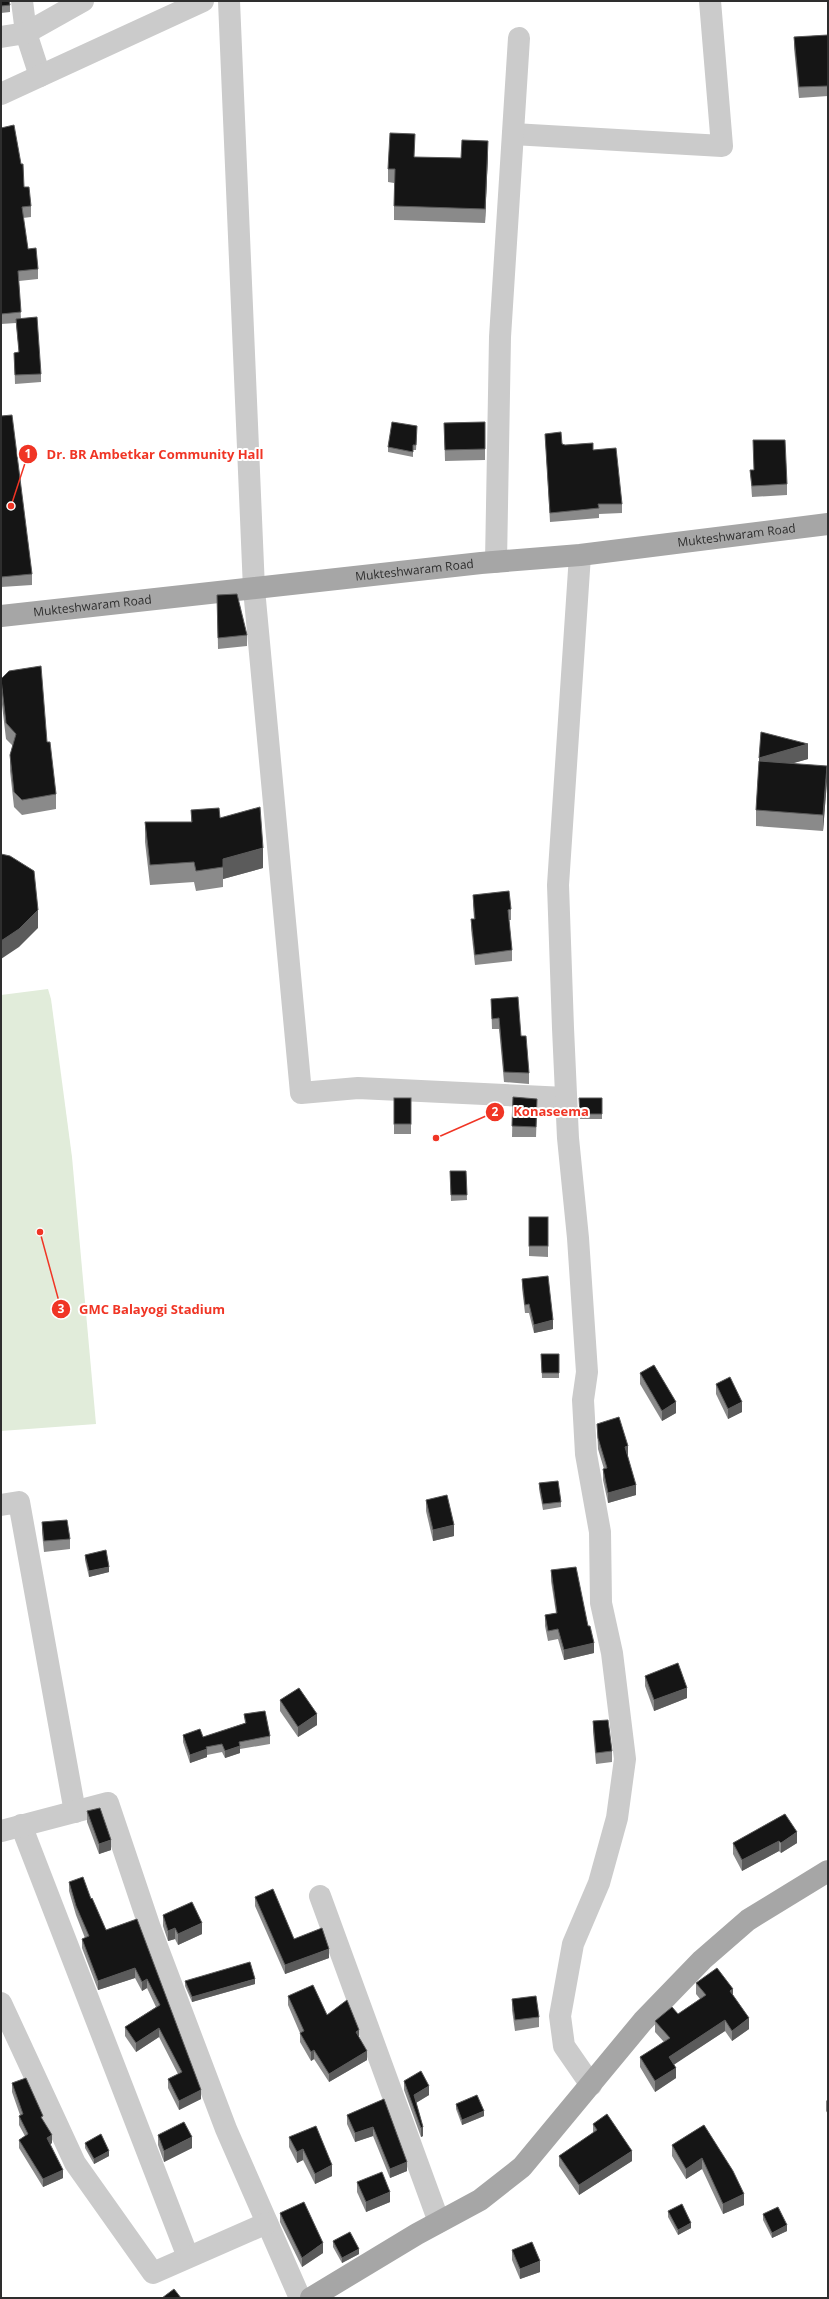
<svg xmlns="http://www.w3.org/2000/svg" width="829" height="2299" font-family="'Open Sans',sans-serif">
  <rect width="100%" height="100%" fill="#fff"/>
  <path fill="#e1ecda" d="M 48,989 L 51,999 L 72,1157 L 96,1424 L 1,1431 L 1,995 Z"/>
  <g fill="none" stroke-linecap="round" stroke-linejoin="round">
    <g stroke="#cbcbcb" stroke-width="22">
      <path d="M 22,1 L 26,33 L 40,76"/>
      <path d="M 229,1 L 254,589 L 301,1093 L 358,1088 L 566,1098"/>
      <path d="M 1,37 L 26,33 L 83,1"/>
      <path d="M 1,94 L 203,1"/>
      <path d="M 513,134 L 722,146 L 710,1"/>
      <path d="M 580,555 L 558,885 L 563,1028 L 568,1138 L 578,1238 L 587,1372 L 583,1400 L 586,1454 L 600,1532 L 601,1603 L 612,1653 L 625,1759 L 617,1818 L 599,1883 L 573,1944 L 560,2016 L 564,2046 L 591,2085"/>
      <path d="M 496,562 L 500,337 L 519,38"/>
      <path d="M 1,1505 L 19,1502 L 75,1812"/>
      <path d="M 21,1825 L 188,2257"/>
      <path d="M 1,1831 L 108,1803 L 150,1928 L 226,2129 L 300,2298"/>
      <path d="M 320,1896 L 439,2222"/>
      <path d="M 1,2003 L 75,2163 L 153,2273 L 267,2223"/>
    </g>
    <g stroke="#a6a6a6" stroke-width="22">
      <path id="s1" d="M 1,616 L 481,563 L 580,555 L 828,524"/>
      <path d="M 311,2298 L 417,2234 L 480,2200 L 522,2167 L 643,2021 L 702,1960 L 748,1920 L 828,1871"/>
    </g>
  </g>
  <g fill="#8a8a8a">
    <path d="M 1,1 L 10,5 L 10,12 L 1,13 Z"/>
    <path d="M 828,35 L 828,96 L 799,98 L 794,48 L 794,37 Z"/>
    <path d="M 1,128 L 31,206 L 31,217 L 23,218 L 28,249 L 38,269 L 38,279 L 19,281 L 21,319 L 41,374 L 41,382 L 15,384 L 14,353 L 19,352 L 16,323 L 1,324 Z"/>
    <path d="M 488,154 L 485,223 L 394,220 L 394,183 L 388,182 L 388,169 L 414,157 L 461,158 Z"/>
    <path d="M 1,416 L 32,574 L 32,585 L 1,587 Z"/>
    <path d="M 485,422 L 485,460 L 445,461 L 444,423 Z"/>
    <path d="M 417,432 L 416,450 L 413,450 L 413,457 L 388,452 L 388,447 Z"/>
    <path d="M 545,434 L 565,445 L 593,450 L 622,504 L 622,513 L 599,514 L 599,518 L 550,522 Z"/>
    <path d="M 750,470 L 754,470 L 787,484 L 787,495 L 752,497 Z"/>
    <path d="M 217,595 L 247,635 L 247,646 L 218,649 Z"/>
    <path d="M 1,679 L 47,742 L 56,794 L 56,809 L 22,815 L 14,807 L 10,771 L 10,755 L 13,746 L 6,739 L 1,696 Z"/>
    <path d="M 761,732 L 808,759 L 793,763 L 827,781 L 823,831 L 756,826 L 756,810 Z"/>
    <path d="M 191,810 L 220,818 L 263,868 L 223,879 L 223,887 L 196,891 L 194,882 L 150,885 L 145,842 L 145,822 L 191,822 Z"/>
    <path d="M 473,895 L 511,909 L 511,920 L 509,920 L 512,950 L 512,961 L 475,965 L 471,929 L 471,919 L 474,919 L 473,905 Z"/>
    <path d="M 491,999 L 521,1036 L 529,1073 L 529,1084 L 504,1082 L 499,1029 L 492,1029 Z"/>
    <path d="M 513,1097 L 537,1109 L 536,1137 L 512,1137 Z"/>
    <rect x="394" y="1098" width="17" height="36"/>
    <path d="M 579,1098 L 602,1098 L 602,1119 L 580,1119 Z"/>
    <path d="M 450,1171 L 466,1171 L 467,1200 L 451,1201 Z"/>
    <path d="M 529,1217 L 548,1217 L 548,1257 L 529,1256 Z"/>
    <path d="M 522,1279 L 553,1329 L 534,1333 L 529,1313 L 525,1313 L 522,1288 Z"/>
    <path d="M 541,1354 L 559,1354 L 559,1378 L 542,1378 Z"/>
    <path d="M 640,1373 L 676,1413 L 662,1421 L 640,1384 Z"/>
    <path d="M 716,1384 L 742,1412 L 728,1419 L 716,1394 Z"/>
    <path d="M 597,1424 L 628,1457 L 636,1495 L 608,1503 L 603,1480 L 603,1469 L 604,1469 L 598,1449 Z"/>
    <path d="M 539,1483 L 561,1502 L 561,1507 L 543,1510 L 539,1489 Z"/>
    <path d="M 426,1500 L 454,1536 L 433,1541 L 426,1511 Z"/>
    <path d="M 42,1522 L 70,1539 L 70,1549 L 44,1552 L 42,1533 Z"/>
    <path d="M 85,1555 L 109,1572 L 89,1577 L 85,1560 Z"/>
    <path d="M 551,1570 L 588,1626 L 594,1653 L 564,1660 L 558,1639 L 548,1641 L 545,1626 L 545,1615 L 556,1613 L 551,1581 Z"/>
    <path d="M 645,1676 L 687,1698 L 654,1711 L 645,1686 Z"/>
    <path d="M 280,1700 L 317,1725 L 298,1737 L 280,1711 Z"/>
    <path d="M 244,1714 L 270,1736 L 270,1744 L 240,1749 L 240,1753 L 225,1758 L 222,1752 L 207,1755 L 207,1757 L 190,1763 L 183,1742 L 183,1735 L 203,1737 L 245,1723 Z"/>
    <path d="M 593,1721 L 612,1751 L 612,1762 L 596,1764 L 593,1732 Z"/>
    <path d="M 87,1811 L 111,1850 L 99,1854 L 87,1822 Z"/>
    <path d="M 785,1814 L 797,1843 L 781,1853 L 779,1851 L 742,1871 L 733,1854 L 733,1843 Z"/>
    <path d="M 69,1882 L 91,1899 L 106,1930 L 137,1919 L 201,2099 L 179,2110 L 168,2088 L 168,2079 L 178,2074 L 159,2037 L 136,2052 L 125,2036 L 125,2027 L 156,2007 L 147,1988 L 142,1991 L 135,1978 L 98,1990 L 82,1948 L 82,1939 L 85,1938 L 76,1915 L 69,1891 Z"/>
    <path d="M 255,1897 L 294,1939 L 329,1958 L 285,1974 L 255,1906 Z"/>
    <path d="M 163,1915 L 202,1934 L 178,1945 L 175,1939 L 168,1941 L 163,1926 Z"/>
    <path d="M 185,1981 L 255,1984 L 192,2002 L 185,1986 Z"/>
    <path d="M 696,1983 L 733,1995 L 749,2029 L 732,2041 L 725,2031 L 674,2064 L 676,2078 L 655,2092 L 640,2067 L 640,2057 L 664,2042 L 655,2032 L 655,2021 L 678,2014 L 700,1999 L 696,1994 Z"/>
    <path d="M 288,1996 L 327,2015 L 359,2038 L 367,2060 L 329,2082 L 314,2059 L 311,2061 L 300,2042 L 300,2033 L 288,2005 Z"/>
    <path d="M 512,1999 L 539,2017 L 539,2027 L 515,2031 L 512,2010 Z"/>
    <path d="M 404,2081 L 429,2095 L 416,2103 L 423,2127 L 423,2136 L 421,2137 L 404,2090 Z"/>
    <path d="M 12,2083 L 43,2121 L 52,2143 L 50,2144 L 63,2178 L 43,2187 L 19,2148 L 19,2140 L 25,2136 L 19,2125 L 19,2116 L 20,2115 L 12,2092 Z"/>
    <path d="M 384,2099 L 407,2171 L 390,2178 L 373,2136 L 355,2142 L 347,2124 L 347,2115 Z"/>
    <path d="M 828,2099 L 828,2114 L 826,2111 L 826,2101 Z"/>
    <path d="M 456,2104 L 484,2116 L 462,2125 L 456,2109 Z"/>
    <path d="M 593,2124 L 632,2161 L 579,2195 L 559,2166 L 559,2156 L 593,2133 Z"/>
    <path d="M 704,2125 L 744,2205 L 723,2214 L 702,2169 L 686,2179 L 672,2156 L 672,2145 Z"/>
    <path d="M 158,2135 L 192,2148 L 164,2162 L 158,2145 Z"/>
    <path d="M 289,2137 L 332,2176 L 315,2184 L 303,2160 L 297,2163 L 289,2147 Z"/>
    <path d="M 85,2143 L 109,2156 L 94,2164 L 85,2148 Z"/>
    <path d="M 357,2182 L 390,2202 L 366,2212 L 357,2192 Z"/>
    <path d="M 668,2211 L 691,2228 L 678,2235 L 668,2217 Z"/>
    <path d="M 280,2213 L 323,2253 L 302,2267 L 280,2222 Z"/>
    <path d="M 763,2214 L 787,2231 L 772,2238 L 763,2220 Z"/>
    <path d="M 333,2241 L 359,2254 L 342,2263 L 333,2247 Z"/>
    <path d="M 512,2250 L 540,2272 L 520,2279 L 512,2260 Z"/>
  </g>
  <g fill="#5b5b5b">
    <path d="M 488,141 L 488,154 L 485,223 L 485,209 Z"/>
    <path d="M 808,744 L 808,759 L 759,773 L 759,758 Z"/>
    <path d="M 827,766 L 827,781 L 823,831 L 823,815 Z"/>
    <path d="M 263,848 L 263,868 L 223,879 L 223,859 Z"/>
    <path d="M 38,910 L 38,928 L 19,947 L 1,959 L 1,941 Z"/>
    <path d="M 553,1320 L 553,1329 L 534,1333 L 534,1325 Z"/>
    <path d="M 676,1402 L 676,1413 L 662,1421 L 662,1411 Z"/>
    <path d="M 742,1402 L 742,1412 L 728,1419 L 728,1409 Z"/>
    <path d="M 628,1446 L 628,1457 L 625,1458 L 625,1447 Z"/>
    <path d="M 636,1485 L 636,1495 L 608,1503 L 608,1493 Z"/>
    <path d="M 454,1525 L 454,1536 L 433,1541 L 433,1530 Z"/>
    <path d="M 109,1567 L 109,1572 L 89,1577 L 89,1571 Z"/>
    <path d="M 594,1643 L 594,1653 L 564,1660 L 564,1650 Z"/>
    <path d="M 687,1688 L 687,1698 L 654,1711 L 654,1700 Z"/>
    <path d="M 317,1714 L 317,1725 L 298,1737 L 298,1727 Z"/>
    <path d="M 240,1746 L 240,1753 L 225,1758 L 225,1751 Z"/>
    <path d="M 207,1749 L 207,1757 L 190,1763 L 190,1755 Z"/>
    <path d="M 797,1832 L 797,1843 L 781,1853 L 781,1843 Z"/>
    <path d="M 111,1840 L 111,1850 L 99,1854 L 99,1844 Z"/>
    <path d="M 779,1841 L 779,1851 L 742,1871 L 742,1860 Z"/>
    <path d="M 202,1923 L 202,1934 L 178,1945 L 178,1934 Z"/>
    <path d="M 175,1928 L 175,1939 L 168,1941 L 168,1931 Z"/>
    <path d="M 329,1949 L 329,1958 L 285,1974 L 285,1965 Z"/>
    <path d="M 135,1968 L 135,1978 L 98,1990 L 98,1981 Z"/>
    <path d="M 147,1979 L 147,1988 L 142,1991 L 142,1982 Z"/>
    <path d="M 255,1979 L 255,1984 L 192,2002 L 192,1997 Z"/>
    <path d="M 733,1989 L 733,1999 L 730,1991 Z"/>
    <path d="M 749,2018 L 749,2029 L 732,2041 L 732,2031 Z"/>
    <path d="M 725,2020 L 725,2031 L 669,2068 L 669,2057 Z"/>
    <path d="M 159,2028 L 159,2037 L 136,2052 L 136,2043 Z"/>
    <path d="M 359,2030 L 359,2039 L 356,2032 Z"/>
    <path d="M 314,2050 L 314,2059 L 311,2061 L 311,2052 Z"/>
    <path d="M 367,2051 L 367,2060 L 329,2082 L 329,2074 Z"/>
    <path d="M 676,2068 L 676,2078 L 655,2092 L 655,2081 Z"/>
    <path d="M 429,2086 L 429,2095 L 414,2104 L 414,2095 Z"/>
    <path d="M 201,2090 L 201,2099 L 179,2110 L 179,2101 Z"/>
    <path d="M 484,2111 L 484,2116 L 462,2125 L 462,2120 Z"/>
    <path d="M 373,2127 L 373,2136 L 355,2142 L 355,2133 Z"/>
    <path d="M 423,2127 L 423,2136 L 421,2137 L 421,2128 Z"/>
    <path d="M 52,2135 L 52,2143 L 47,2147 L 47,2138 Z"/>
    <path d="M 192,2137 L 192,2148 L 164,2162 L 164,2151 Z"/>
    <path d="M 303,2149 L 303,2160 L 297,2163 L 297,2152 Z"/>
    <path d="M 109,2151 L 109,2156 L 94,2164 L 94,2159 Z"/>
    <path d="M 632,2151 L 632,2161 L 579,2195 L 579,2185 Z"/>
    <path d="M 702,2158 L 702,2169 L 686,2179 L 686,2169 Z"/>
    <path d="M 407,2162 L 407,2171 L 390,2178 L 390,2169 Z"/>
    <path d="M 332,2165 L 332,2176 L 315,2184 L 315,2174 Z"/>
    <path d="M 63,2170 L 63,2178 L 43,2187 L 43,2179 Z"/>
    <path d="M 390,2192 L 390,2202 L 366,2212 L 366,2202 Z"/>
    <path d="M 744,2194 L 744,2205 L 723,2214 L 723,2204 Z"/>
    <path d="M 691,2223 L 691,2228 L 678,2235 L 678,2230 Z"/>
    <path d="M 787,2225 L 787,2231 L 772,2238 L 772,2233 Z"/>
    <path d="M 323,2243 L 323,2253 L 302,2267 L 302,2258 Z"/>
    <path d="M 359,2249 L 359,2254 L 342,2263 L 342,2258 Z"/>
    <path d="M 540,2261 L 540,2272 L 520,2279 L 520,2269 Z"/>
  </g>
  <g fill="#151515" stroke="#5b5b5b">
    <path d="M 1,1 L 9,1 L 10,5 L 1,6 Z"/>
    <path d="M 828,35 L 828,86 L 799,87 L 794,37 Z"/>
    <path d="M 14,125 L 21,164 L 23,164 L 24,187 L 29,187 L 31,206 L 22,207 L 28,249 L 36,248 L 38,269 L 18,271 L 21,312 L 1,314 L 1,128 Z"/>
    <path d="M 390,133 L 415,134 L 414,157 L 461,158 L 462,140 L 488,141 L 485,209 L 394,206 L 395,169 L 388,169 Z"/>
    <path d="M 37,317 L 41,374 L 15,375 L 14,353 L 19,352 L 16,319 Z"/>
    <path d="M 12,415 L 32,574 L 1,577 L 1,416 Z"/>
    <path d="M 392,422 L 417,426 L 416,445 L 413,445 L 413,452 L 388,447 Z"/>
    <path d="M 485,422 L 485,449 L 445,450 L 444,423 Z"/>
    <path d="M 561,432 L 562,444 L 565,445 L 593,443 L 593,450 L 616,448 L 622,504 L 598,504 L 599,508 L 550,513 L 545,434 Z"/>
    <path d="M 753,440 L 785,440 L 787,484 L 752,486 L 750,470 L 754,470 Z"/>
    <path d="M 237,594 L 247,635 L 218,638 L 217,595 Z"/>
    <path d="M 41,666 L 47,742 L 50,742 L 56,794 L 22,800 L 14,792 L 10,755 L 16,734 L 6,723 L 1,679 L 9,671 Z"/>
    <path d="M 761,732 L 808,744 L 759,758 Z"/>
    <path d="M 759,761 L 827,766 L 823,815 L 756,810 Z"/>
    <path d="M 260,807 L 263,848 L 223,859 L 223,867 L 196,871 L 194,862 L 150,865 L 145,822 L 192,822 L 191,810 L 219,808 L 220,818 Z"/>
    <path d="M 1,854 L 10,856 L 34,871 L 38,910 L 19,929 L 1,941 Z"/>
    <path d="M 509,891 L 511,909 L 508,910 L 512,950 L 475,955 L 471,919 L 475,919 L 473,895 Z"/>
    <path d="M 518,997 L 521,1036 L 526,1036 L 529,1073 L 504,1072 L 499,1018 L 492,1019 L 491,999 Z"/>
    <path d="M 513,1097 L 537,1099 L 536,1127 L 512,1126 Z"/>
    <rect x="394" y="1098" width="17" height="26"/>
    <path d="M 579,1098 L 602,1098 L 602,1114 L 580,1114 Z"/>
    <path d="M 450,1171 L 466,1171 L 467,1195 L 451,1195 Z"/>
    <rect x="529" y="1217" width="19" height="29"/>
    <path d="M 548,1276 L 553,1320 L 534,1325 L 529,1304 L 525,1305 L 522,1279 Z"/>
    <path d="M 541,1354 L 559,1354 L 559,1373 L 542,1373 Z"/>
    <path d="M 654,1365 L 676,1402 L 662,1411 L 640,1373 Z"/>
    <path d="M 730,1377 L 742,1402 L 728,1409 L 716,1384 Z"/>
    <path d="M 619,1417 L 628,1446 L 625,1447 L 636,1485 L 608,1493 L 603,1469 L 607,1468 L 598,1438 L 597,1424 Z"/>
    <path d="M 558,1481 L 561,1502 L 543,1504 L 539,1483 Z"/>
    <path d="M 447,1495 L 454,1525 L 433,1530 L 426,1500 Z"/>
    <path d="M 67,1520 L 70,1539 L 44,1541 L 42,1522 Z"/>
    <path d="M 106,1550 L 109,1567 L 89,1571 L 85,1555 Z"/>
    <path d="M 576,1567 L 588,1626 L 590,1626 L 594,1643 L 564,1650 L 558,1629 L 548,1631 L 545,1615 L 557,1613 L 551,1570 Z"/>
    <path d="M 678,1663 L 687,1688 L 654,1700 L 645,1676 Z"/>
    <path d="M 299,1688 L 317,1714 L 298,1727 L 280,1700 Z"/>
    <path d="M 265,1711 L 270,1736 L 239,1742 L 240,1746 L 225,1751 L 222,1744 L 206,1747 L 207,1749 L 190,1755 L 183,1735 L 200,1729 L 203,1737 L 246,1723 L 244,1714 Z"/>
    <path d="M 608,1720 L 612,1751 L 596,1753 L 593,1721 Z"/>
    <path d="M 100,1808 L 111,1840 L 99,1844 L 87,1811 Z"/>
    <path d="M 785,1814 L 797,1832 L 781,1843 L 779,1841 L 742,1860 L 733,1843 Z"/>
    <path d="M 83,1877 L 91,1899 L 92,1898 L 106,1930 L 137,1919 L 201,2090 L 179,2101 L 168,2079 L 182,2072 L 159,2028 L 136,2043 L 125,2027 L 160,2005 L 147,1979 L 142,1982 L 135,1968 L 98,1981 L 82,1939 L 89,1936 L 76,1906 L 69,1882 Z"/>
    <path d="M 273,1889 L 294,1939 L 322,1928 L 329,1949 L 285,1965 L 255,1897 Z"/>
    <path d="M 192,1902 L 202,1923 L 178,1934 L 175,1928 L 168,1931 L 163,1915 Z"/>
    <path d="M 250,1962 L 255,1979 L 192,1997 L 185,1981 Z"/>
    <path d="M 717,1968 L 733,1989 L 730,1991 L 749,2018 L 732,2031 L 725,2020 L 669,2057 L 676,2068 L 655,2081 L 640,2057 L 670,2038 L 655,2021 L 672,2007 L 678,2014 L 706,1995 L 696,1983 Z"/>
    <path d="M 313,1985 L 327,2015 L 347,2000 L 359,2030 L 356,2032 L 367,2051 L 329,2074 L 314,2050 L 311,2052 L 300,2033 L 304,2031 L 288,1996 Z"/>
    <path d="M 536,1996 L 539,2017 L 515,2020 L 512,1999 Z"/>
    <path d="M 421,2071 L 429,2086 L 414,2095 L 423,2127 L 421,2128 L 404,2081 Z"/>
    <path d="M 26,2078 L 43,2116 L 41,2117 L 52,2135 L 47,2138 L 63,2170 L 43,2179 L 19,2140 L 28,2134 L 19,2116 L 23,2114 L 12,2083 Z"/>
    <path d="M 477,2095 L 484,2111 L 462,2120 L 456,2104 Z"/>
    <path d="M 384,2099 L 407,2162 L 390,2169 L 373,2127 L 355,2133 L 347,2115 Z"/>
    <path d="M 607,2114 L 632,2151 L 579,2185 L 559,2156 L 597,2130 L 593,2124 Z"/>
    <path d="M 184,2122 L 192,2137 L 164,2151 L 158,2135 Z"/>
    <path d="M 704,2125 L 733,2171 L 744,2194 L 723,2204 L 702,2158 L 686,2169 L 672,2145 Z"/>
    <path d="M 316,2126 L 332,2165 L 315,2174 L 303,2149 L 297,2152 L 289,2137 Z"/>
    <path d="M 101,2134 L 109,2151 L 94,2159 L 85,2143 Z"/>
    <path d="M 382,2172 L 390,2192 L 366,2202 L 357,2182 Z"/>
    <path d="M 304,2202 L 323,2243 L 302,2258 L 280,2213 Z"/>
    <path d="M 682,2204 L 691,2223 L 678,2230 L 668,2211 Z"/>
    <path d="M 778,2207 L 787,2225 L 772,2233 L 763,2214 Z"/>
    <path d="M 350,2232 L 359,2249 L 342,2258 L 333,2241 Z"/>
    <path d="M 532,2242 L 540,2261 L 520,2269 L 512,2250 Z"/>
    <path d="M 174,2289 L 181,2298 L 162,2298 Z"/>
  </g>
  <g text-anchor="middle" stroke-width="4" stroke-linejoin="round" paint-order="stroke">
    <g font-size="12" fill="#2e2e2e" stroke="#fff">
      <text dy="4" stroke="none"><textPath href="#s1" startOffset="740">Mukteshwaram Road</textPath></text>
      <text dy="4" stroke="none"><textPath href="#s1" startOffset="416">Mukteshwaram Road</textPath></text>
      <text dy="4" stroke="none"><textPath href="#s1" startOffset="92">Mukteshwaram Road</textPath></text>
    </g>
  </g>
  <path fill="none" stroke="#f03525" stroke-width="1.5" d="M11 506L28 454M436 1138L495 1112M40 1232L61 1309"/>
  <g fill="#f03525" stroke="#fff" stroke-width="1.5">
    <circle cx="11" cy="506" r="4"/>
    <circle cx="436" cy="1138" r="4"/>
    <circle cx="40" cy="1232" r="4"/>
    <circle cx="28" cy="454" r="10"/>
    <circle cx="495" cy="1112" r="10"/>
    <circle cx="61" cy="1309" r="10"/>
  </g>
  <g font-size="12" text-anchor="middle" font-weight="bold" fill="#fff">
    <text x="28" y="458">1</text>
    <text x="495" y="1116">2</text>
    <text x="61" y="1313">3</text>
  </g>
  <g font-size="13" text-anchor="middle" font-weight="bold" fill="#f03525" stroke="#fff" stroke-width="4" stroke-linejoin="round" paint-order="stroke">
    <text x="155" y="459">Dr. BR Ambetkar Community Hall</text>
    <text x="551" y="1116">Konaseema</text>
    <text x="152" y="1314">GMC Balayogi Stadium</text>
  </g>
  <rect width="829" height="2299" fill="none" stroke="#2e2e2e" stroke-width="4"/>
</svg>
